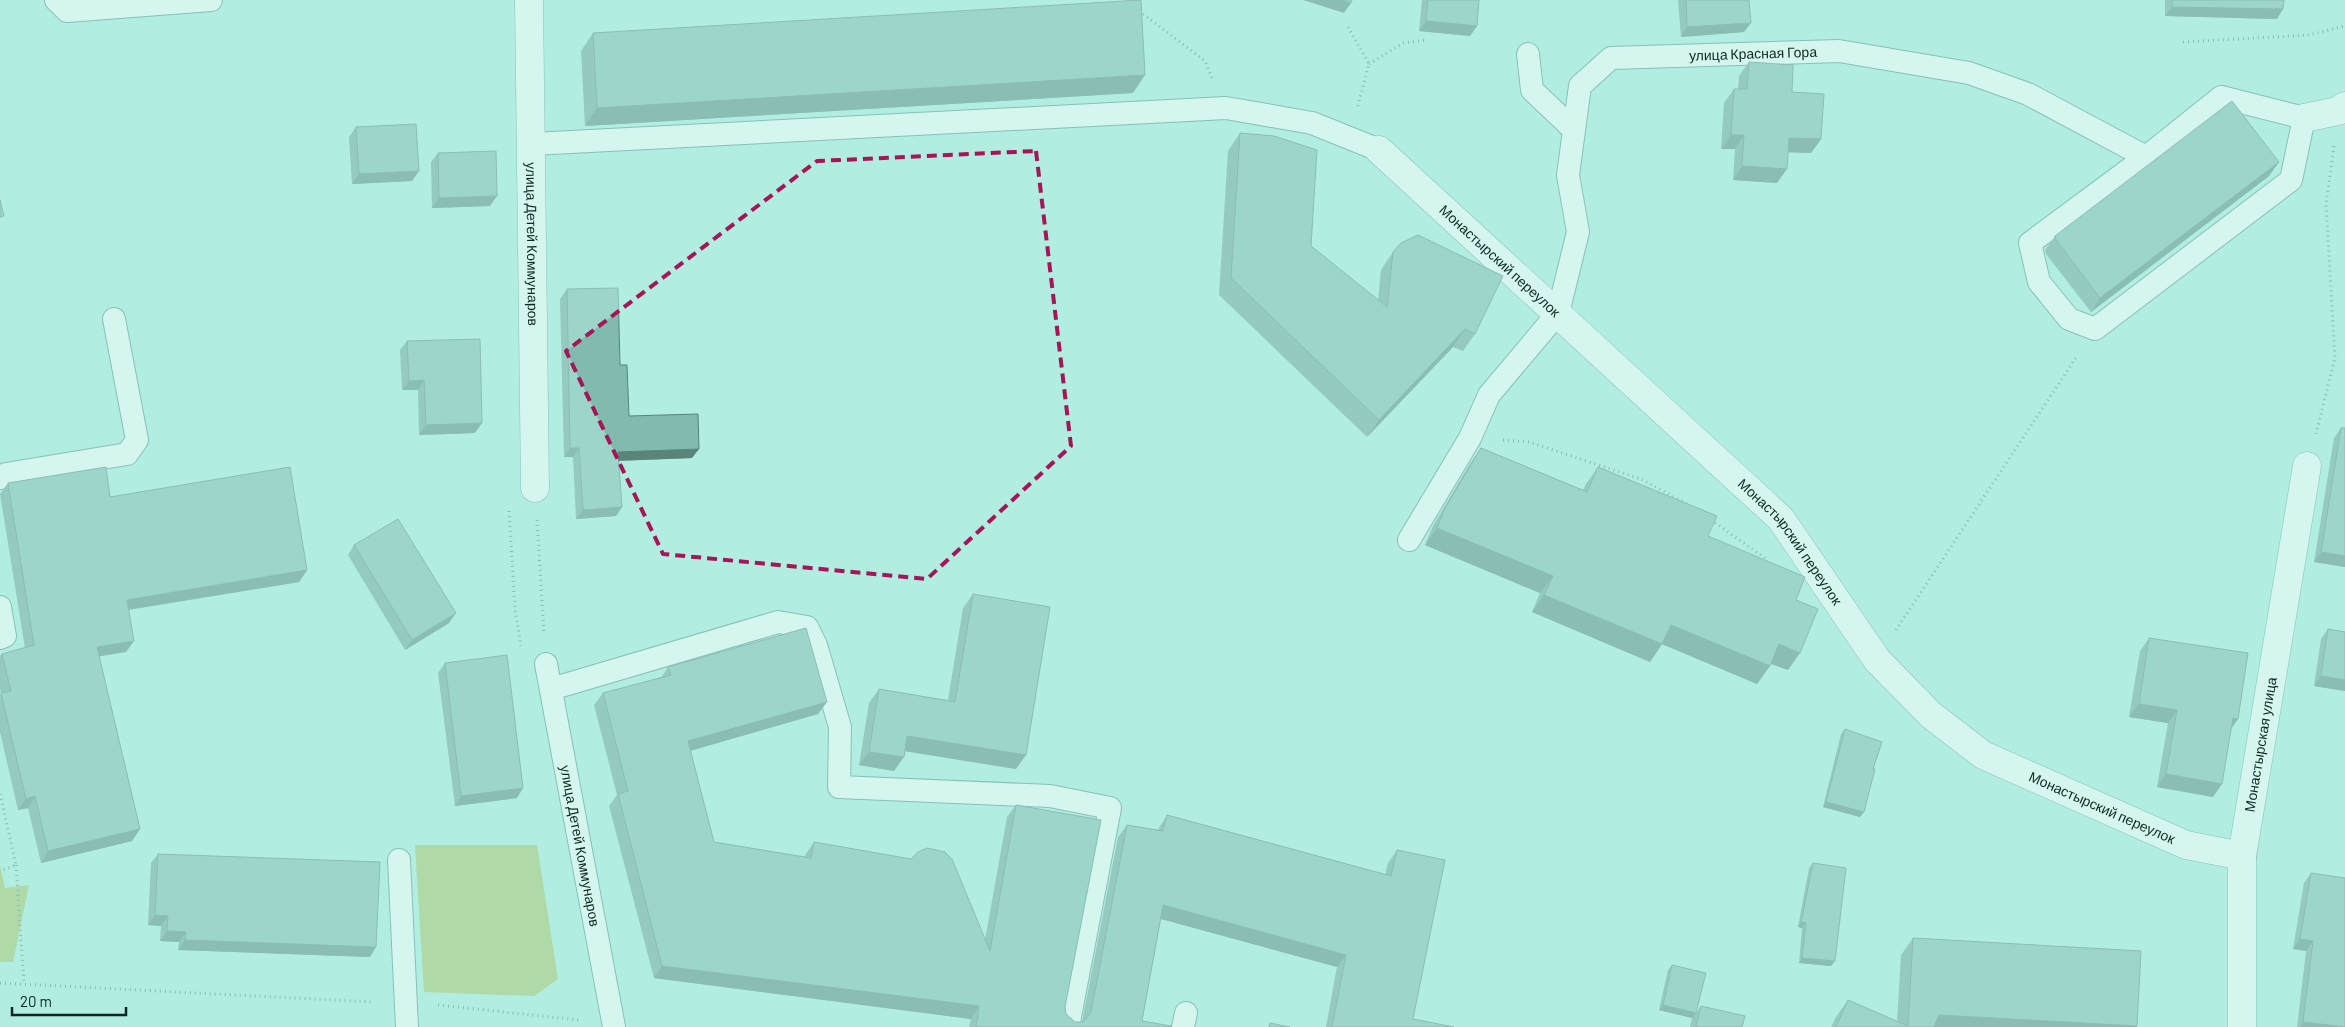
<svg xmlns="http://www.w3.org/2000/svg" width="2345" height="1027" font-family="Barlow,sans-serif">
  <rect width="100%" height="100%" fill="#b2ede1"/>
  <g fill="#abc260">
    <path d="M 415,845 L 537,845 L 558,979 L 534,996 L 424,992 Z"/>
    <path d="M 0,865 L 5,888 L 29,885 L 13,962 L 0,962 Z"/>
  </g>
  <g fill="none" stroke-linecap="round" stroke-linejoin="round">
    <g stroke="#528c81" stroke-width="24">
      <g id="lane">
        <path d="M 56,0 L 67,11 L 211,0"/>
        <path d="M 1528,54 L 1532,90 L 1574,130"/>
        <path d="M 2221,97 L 2304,118 L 2291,180 L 2095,329 L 2069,319 L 2039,282 L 2030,243 L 2146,157 Z"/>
        <path d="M 532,144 L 1226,108 L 1312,123 L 1379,150"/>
        <path d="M 0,478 L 6,474 L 127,454 L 137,440 L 114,319"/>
        <path id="s1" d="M 1409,540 L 1470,438 L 1489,395 L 1558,313 L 1578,232 L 1568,175 L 1580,86 L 1611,58 L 1839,51 L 1969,73 L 2028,94 L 2146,157"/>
        <path d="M 0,607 L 5,636 L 0,638"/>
        <path id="s2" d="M 546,664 L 614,1027"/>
        <path d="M 551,689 L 778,622 L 807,627 L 816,645 L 840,727 L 839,787 L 1050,796 L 1110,808 L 1069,1022"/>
        <path d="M 399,860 L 407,1027"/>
        <path d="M 1183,1027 L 1186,1013"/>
      </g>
    </g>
    <g stroke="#528c81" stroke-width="29">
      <g id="street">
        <path id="s3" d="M 529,0 L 535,488"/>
        <path d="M 2304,118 L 2338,111 L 2345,106"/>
        <path id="s4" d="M 1379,150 L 1781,519 L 1877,660 L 1931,715 L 1983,755 L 2186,845 L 2242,856"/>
        <path id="s5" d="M 2242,1027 L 2242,856 L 2307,466"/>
      </g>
    </g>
    <g stroke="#598179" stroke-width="3" stroke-dasharray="1 4" stroke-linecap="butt">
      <path d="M 1139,11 L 1205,61 L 1212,78"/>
      <path d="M 1348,27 L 1369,64 L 1357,109"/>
      <path d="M 2183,42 L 2309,35 L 2345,26"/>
      <path d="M 1369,64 L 1403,43 L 1426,40"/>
      <path d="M 2316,434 L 2335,358 L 2326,204 L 2334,146"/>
      <path d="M 1503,440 L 1529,442 L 1641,479 L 1689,505"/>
      <path d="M 509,511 L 515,609 L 521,646"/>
      <path d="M 537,520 L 544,633"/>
      <path d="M 1711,520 L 1765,558"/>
      <path d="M 1896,630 L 2077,356"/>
      <path d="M 0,794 L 16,865 L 0,871"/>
      <path d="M 16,865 L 24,984"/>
      <path d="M 0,983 L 374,1002"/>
      <path d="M 438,1005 L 579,1020 L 578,1018"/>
    </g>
    <use href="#lane" stroke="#fff" stroke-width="22"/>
    <use href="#street" stroke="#fff" stroke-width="28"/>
  </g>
  <g fill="#6fa196">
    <path d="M 1422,0 L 1479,0 L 1477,26 L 1470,36 L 1419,31 Z"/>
    <path d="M 1678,0 L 1749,0 L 1744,32 L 1681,37 Z"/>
    <path d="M 2165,0 L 2284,0 L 2277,19 L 2165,16 Z"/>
    <path d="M 593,33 L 1133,93 L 585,126 L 581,51 Z"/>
    <path d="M 1749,62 L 1792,92 L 1821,139 L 1811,153 L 1788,152 L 1777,183 L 1733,180 L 1735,149 L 1721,149 L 1724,103 L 1734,89 L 1738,89 L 1739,76 Z"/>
    <path d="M 356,127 L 412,181 L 352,184 L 349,137 Z"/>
    <path d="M 1240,133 L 1311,246 L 1378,300 L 1381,270 L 1393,252 L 1475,334 L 1463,351 L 1453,347 L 1367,437 L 1219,295 L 1228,151 Z"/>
    <path d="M 438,153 L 490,206 L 432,208 L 431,162 Z"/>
    <path d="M 2279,162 L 2269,176 L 2091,312 L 2046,254 L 2045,250 L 2055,236 Z"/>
    <path d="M 567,289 L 620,365 L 629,416 L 692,458 L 618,461 L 622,507 L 616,516 L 576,519 L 573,457 L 564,457 L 560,299 Z"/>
    <path d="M 407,341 L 475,433 L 419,435 L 418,390 L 402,390 L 400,350 Z"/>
    <path d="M 2341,428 L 2345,428 L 2345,567 L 2314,562 L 2334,438 Z"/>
    <path d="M 1481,448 L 1583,490 L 1586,484 L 1598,467 L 1708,536 L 1796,600 L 1788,670 L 1771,664 L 1757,684 L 1662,644 L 1650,662 L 1532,612 L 1540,593 L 1425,545 L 1433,526 L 1469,465 Z"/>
    <path d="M 8,483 L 110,497 L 307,570 L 299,582 L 129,610 L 126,652 L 99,656 L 140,829 L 132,841 L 41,863 L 28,808 L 18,810 L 0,732 L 0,695 L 1,694 L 0,689 L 0,656 L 2,654 L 25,648 L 0,494 Z"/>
    <path d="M 354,545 L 449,623 L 405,650 L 348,555 Z"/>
    <path d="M 973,594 L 1016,769 L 905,751 L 894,771 L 859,765 L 869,703 L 879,689 L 948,700 L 963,608 Z"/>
    <path d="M 2328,629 L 2345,632 L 2345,691 L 2314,686 L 2321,639 Z"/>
    <path d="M 2149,638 L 2231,729 L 2213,797 L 2157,787 L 2168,723 L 2129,717 L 2140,651 Z"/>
    <path d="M 445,663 L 517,798 L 455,806 L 438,673 Z"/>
    <path d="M 668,667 L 818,714 L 690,751 L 714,842 L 805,857 L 805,855 L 814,842 L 985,940 L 1007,817 L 1016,805 L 1065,1007 L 1066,1014 L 1075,1022 L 1082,1022 L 1118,837 L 1127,825 L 1158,830 L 1159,828 L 1167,815 L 1385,875 L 1388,863 L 1397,850 L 1413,1019 L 1454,1027 L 1326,1027 L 1337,967 L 1161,919 L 1142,1021 L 1171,1027 L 969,1027 L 971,1019 L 654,978 L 609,806 L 617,795 L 594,705 L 603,693 L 661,678 Z"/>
    <path d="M 1845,729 L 1873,769 L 1860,817 L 1823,807 L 1841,734 Z"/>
    <path d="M 158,854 L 370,957 L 178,950 L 179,942 L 160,941 L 161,926 L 148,925 L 151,863 Z"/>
    <path d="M 1813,863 L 1831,966 L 1799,963 L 1802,928 L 1798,927 L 1809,868 Z"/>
    <path d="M 2311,873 L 2345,1027 L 2297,1027 L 2306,951 L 2293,949 L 2304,883 Z"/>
    <path d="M 1913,938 L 2136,1027 L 1831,1027 L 1836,1017 L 1848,1000 L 1897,1022 L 1901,955 Z"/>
    <path d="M 1672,965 L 1696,1013 L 1701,1006 L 1742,1027 L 1690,1027 L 1692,1018 L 1659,1010 L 1668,970 Z"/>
  </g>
  <g fill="#5a837a">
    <path d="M 1303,0 L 1341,0 L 1351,3 L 1344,13 Z"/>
    <path d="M 2172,7 L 2283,9 L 2277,19 L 2165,16 Z"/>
    <path d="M 1426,21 L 1477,26 L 1470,36 L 1419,31 Z"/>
    <path d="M 1751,23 L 1744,32 L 1681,37 L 1687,27 Z"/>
    <path d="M 1145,75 L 1133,93 L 585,126 L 597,108 Z"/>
    <path d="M 1731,135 L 1744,135 L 1735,149 L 1721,149 Z"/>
    <path d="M 1789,138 L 1821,139 L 1811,153 L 1779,152 Z"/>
    <path d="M 2279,162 L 2269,176 L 2091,312 L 2100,298 Z"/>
    <path d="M 1742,166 L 1787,169 L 1777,183 L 1733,180 Z"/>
    <path d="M 419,171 L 412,181 L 352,184 L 359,174 Z"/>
    <path d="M 497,196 L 490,206 L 432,208 L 439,198 Z"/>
    <path d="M 1465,329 L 1453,347 L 1367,437 L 1379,420 Z"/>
    <path d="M 424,380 L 418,390 L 402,390 L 409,381 Z"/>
    <path d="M 482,423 L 475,433 L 419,435 L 426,425 Z"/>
    <path d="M 570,448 L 579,448 L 573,457 L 564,457 Z"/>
    <path d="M 699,449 L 692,458 L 611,461 L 618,452 Z"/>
    <path d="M 622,507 L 616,516 L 576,519 L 583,510 Z"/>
    <path d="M 1437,528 L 1553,576 L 1540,593 L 1425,545 Z"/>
    <path d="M 2321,552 L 2345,556 L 2345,567 L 2314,562 Z"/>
    <path d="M 307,570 L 299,582 L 119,611 L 127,600 Z"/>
    <path d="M 1544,595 L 1671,625 L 1770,666 L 1757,684 L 1662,644 L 1650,662 L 1532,612 Z"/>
    <path d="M 456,613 L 449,623 L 405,650 L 412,640 Z"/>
    <path d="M 134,641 L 126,652 L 89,658 L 97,647 Z"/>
    <path d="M 1779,644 L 1800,653 L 1788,670 L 1767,662 Z"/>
    <path d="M 2321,676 L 2345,680 L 2345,691 L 2314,686 Z"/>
    <path d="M 827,702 L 818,714 L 679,754 L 688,741 Z"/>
    <path d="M 2139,704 L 2177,710 L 2168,723 L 2129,717 Z"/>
    <path d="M 2233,718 L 2238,719 L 2229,732 Z"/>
    <path d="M 907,736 L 1026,755 L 1016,769 L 898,750 Z"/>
    <path d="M 869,752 L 904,757 L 894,771 L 859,765 Z"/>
    <path d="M 2166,774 L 2222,784 L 2213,797 L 2157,787 Z"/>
    <path d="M 523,788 L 517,798 L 455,806 L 461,796 Z"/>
    <path d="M 35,796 L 28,808 L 18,810 L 26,799 Z"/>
    <path d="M 1826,802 L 1864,812 L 1860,817 L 1823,807 Z"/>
    <path d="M 140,829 L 132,841 L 41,863 L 48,851 Z"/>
    <path d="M 1163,905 L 1346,955 L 1337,967 L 1154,917 Z"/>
    <path d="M 155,915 L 168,916 L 161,926 L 148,925 Z"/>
    <path d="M 1801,922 L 1806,923 L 1802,928 L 1798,927 Z"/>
    <path d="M 167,931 L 186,932 L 179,942 L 160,941 Z"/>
    <path d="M 2300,939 L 2313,941 L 2306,951 L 2293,949 Z"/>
    <path d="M 185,940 L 376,947 L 370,957 L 178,950 Z"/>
    <path d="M 1802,958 L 1835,961 L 1831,966 L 1799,963 Z"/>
    <path d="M 662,966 L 979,1006 L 971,1019 L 654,978 Z"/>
    <path d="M 1663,1005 L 1696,1013 L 1692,1018 L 1659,1010 Z"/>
    <path d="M 1939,1015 L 2137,1026 L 2136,1027 L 1930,1027 Z"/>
    <path d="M 2303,1022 L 2345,1027 L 2300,1027 Z"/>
  </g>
  <g fill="#81bbaf" stroke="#5a837a">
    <path d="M 1141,0 L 1145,75 L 597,108 L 593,33 Z"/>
    <path d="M 1341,0 L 1352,0 L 1351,3 Z"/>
    <path d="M 1428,0 L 1479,0 L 1477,26 L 1426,21 Z"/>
    <path d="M 1686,0 L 1749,0 L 1751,23 L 1687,27 Z"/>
    <path d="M 2172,0 L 2284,0 L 2283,9 L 2172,7 Z"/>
    <path d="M 1749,62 L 1793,65 L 1792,92 L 1824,94 L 1821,139 L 1789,138 L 1787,169 L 1742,166 L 1744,135 L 1731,135 L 1734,89 L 1747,89 Z"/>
    <path d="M 2232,101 L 2279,162 L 2100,298 L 2056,240 L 2055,236 Z"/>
    <path d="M 416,124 L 419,171 L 359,174 L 356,127 Z"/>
    <path d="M 1240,133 L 1274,136 L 1317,150 L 1311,246 L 1387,307 L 1393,252 L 1401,243 L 1418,235 L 1503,276 L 1475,334 L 1465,329 L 1379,420 L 1231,278 Z"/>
    <path d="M 496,151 L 497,196 L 439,198 L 438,153 Z"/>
    <path d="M 0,200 L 4,216 L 0,217 Z"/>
    <path d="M 618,288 L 620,365 L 627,365 L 629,416 L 698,414 L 699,449 L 618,452 L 622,507 L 583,510 L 579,448 L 570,448 L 567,289 Z"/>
    <path d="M 480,339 L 482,423 L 426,425 L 424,380 L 409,381 L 407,341 Z"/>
    <path d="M 2341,428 L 2345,428 L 2345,556 L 2321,552 Z"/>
    <path d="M 1481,448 L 1587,492 L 1598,467 L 1717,516 L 1708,536 L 1805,577 L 1796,600 L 1818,609 L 1800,653 L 1779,644 L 1770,666 L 1671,625 L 1662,644 L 1544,595 L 1553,576 L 1437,528 L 1445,508 Z"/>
    <path d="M 106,467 L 110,497 L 290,467 L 307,570 L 127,600 L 134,641 L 97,647 L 140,829 L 48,851 L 35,796 L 26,799 L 1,693 L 11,691 L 2,654 L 34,645 L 8,483 Z"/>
    <path d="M 398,519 L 456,613 L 412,640 L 354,545 Z"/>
    <path d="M 973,594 L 1050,607 L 1026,755 L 907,736 L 904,757 L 869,752 L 879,689 L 955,702 Z"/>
    <path d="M 806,628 L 827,702 L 688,741 L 714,842 L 811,858 L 814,842 L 911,859 L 918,852 L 927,848 L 945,852 L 952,859 L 990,951 L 1016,805 L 1101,820 L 1065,1007 L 1066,1014 L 1075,1022 L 1083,1022 L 1091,1012 L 1127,825 L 1163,831 L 1167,815 L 1391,876 L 1397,850 L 1445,860 L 1413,1019 L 1454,1027 L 1332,1027 L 1346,955 L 1163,905 L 1142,1021 L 1171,1026 L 1171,1027 L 976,1027 L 979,1006 L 662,966 L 618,794 L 628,791 L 603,693 L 671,675 L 668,667 Z"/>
    <path d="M 2328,629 L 2345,632 L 2345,680 L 2321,676 Z"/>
    <path d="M 2149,638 L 2248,653 L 2238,719 L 2233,718 L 2222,784 L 2166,774 L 2177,710 L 2139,704 Z"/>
    <path d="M 507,655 L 523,788 L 461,796 L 445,663 Z"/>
    <path d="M 1845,729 L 1882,742 L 1873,769 L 1875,769 L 1864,812 L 1826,802 Z"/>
    <path d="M 158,854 L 380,862 L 376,947 L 185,940 L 186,932 L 167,931 L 168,916 L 155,915 Z"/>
    <path d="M 1813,863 L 1846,868 L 1835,961 L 1802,958 L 1806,923 L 1801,922 Z"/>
    <path d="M 2311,873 L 2345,878 L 2345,1027 L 2303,1022 L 2313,941 L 2300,939 Z"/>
    <path d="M 1913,938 L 2141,951 L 2137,1026 L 1939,1015 L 1934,1027 L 1836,1027 L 1848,1000 L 1908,1026 Z"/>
    <path d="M 1672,965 L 1706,973 L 1696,1013 L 1663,1005 Z"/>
    <path d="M 1701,1006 L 1745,1016 L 1742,1027 L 1696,1027 Z"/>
    <path d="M 1270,1023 L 1290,1027 L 1269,1027 Z"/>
  </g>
  <path d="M0 0H2345V1027H0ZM 1036,151 L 1071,446 L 927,579 L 663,554 L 566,351 L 817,161 Z" fill="#b2ede1" fill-opacity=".55" fill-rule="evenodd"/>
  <path fill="none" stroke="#a51557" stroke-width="4" stroke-dasharray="10 6" stroke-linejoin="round" d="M 1036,151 L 1071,446 L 927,579 L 663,554 L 566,351 L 817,161 Z"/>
  <g text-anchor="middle" stroke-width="4" stroke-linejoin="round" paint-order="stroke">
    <g font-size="14" fill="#0f2723" stroke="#b2ede1">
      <text dy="5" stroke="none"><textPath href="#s1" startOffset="688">улица Красная Гора</textPath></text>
      <text dy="5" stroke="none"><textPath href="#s3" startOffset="244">улица Детей Коммунаров</textPath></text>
      <text dy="5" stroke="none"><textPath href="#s4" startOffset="164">Монастырский переулок</textPath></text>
      <text dy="5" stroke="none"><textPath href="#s4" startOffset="569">Монастырский переулок</textPath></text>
      <text dy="5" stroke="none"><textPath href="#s5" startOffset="284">Монастырская улица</textPath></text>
      <text dy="5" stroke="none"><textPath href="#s4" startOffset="989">Монастырский переулок</textPath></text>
      <text dy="5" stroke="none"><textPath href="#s2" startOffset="185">улица Детей Коммунаров</textPath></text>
    </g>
  </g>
  <path d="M12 1007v8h114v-8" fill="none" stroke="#0f2723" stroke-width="2.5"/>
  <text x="20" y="1007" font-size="15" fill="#0f2723" stroke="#b2ede1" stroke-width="4" paint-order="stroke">20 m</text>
</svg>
